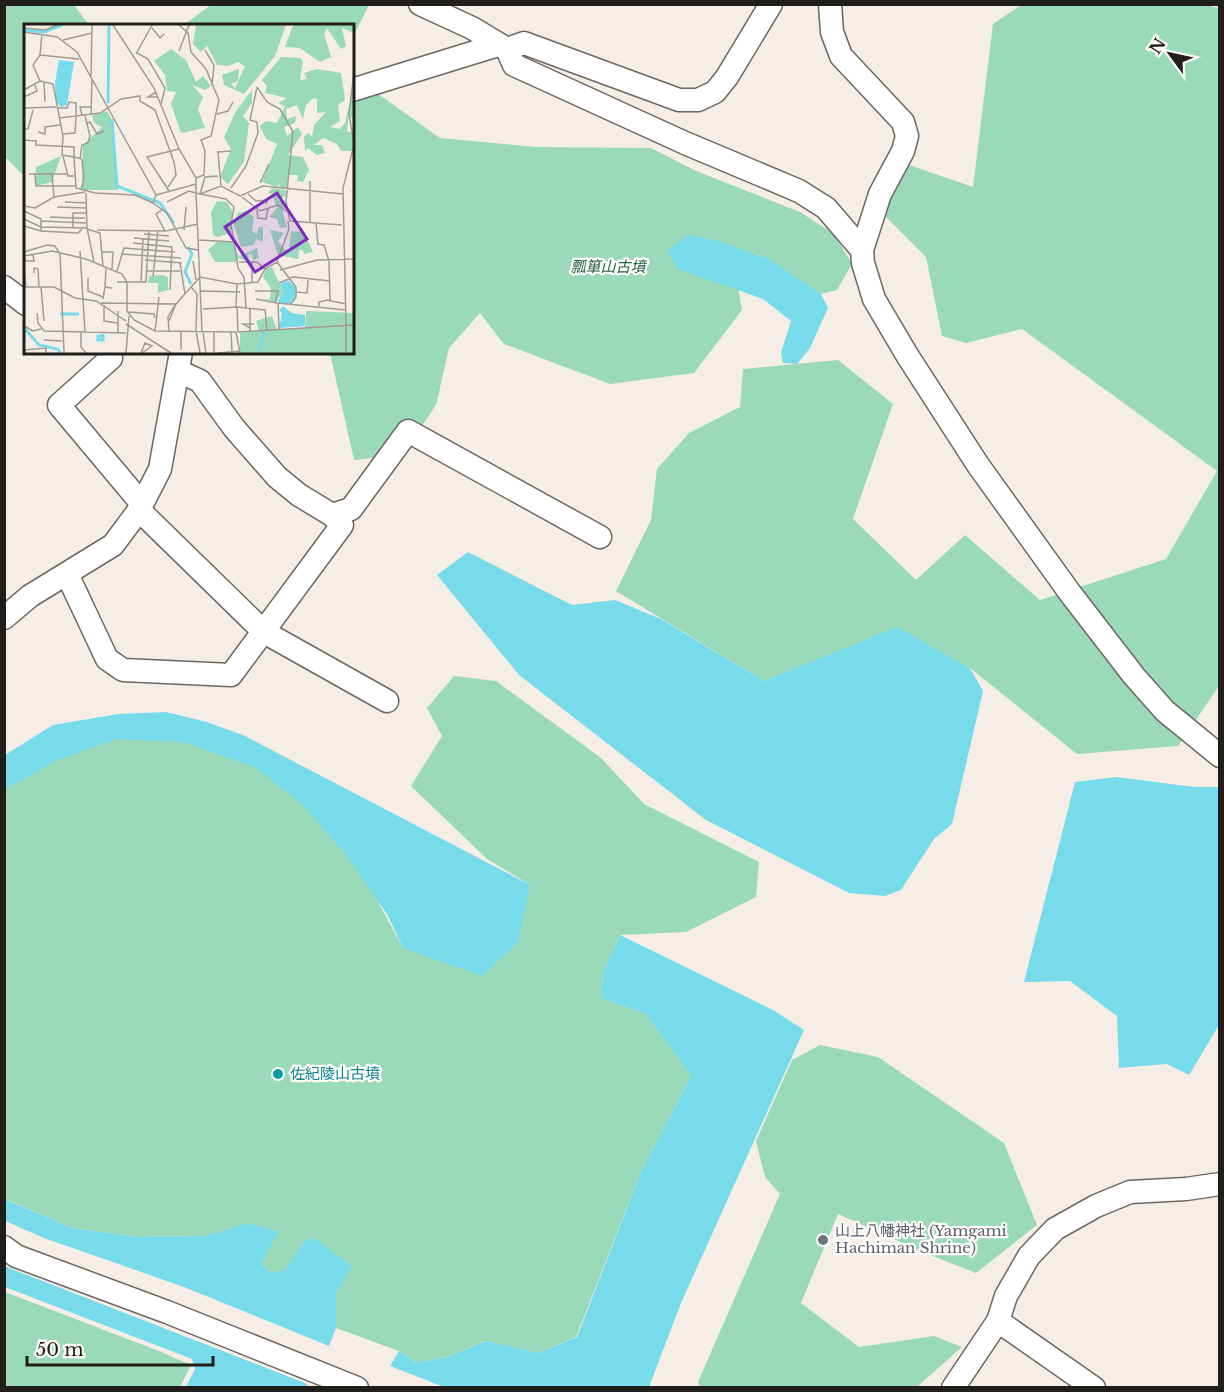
<svg xmlns="http://www.w3.org/2000/svg" width="1224" height="1392" font-family="'Libre Baskerville','Noto Sans JP',serif">
  <rect width="100%" height="100%" fill="#f5eee7"/>
  <g fill="#9ad9b9">
    <path d="M 212,4 L 369,4 L 369,5 L 353,37 L 352,26 L 184,25 Z"/>
    <path d="M 1200,4 L 1219,8 L 1219,686 L 1178,746 L 1077,754 L 970,668 L 897,628 L 764,681 L 616,591 L 651,520 L 657,469 L 689,433 L 740,407 L 743,369 L 838,360 L 893,404 L 853,519 L 916,580 L 965,535 L 1040,600 L 1166,559 L 1217,471 L 1022,329 L 966,343 L 942,336 L 926,257 L 880,211 L 909,165 L 973,187 L 993,24 L 1021,5 Z"/>
    <path d="M 4,5 L 74,5 L 89,25 L 26,26 L 25,177 L 5,157 Z"/>
    <path d="M 353,76 L 440,138 L 536,147 L 651,148 L 696,171 L 800,212 L 834,234 L 852,264 L 837,290 L 821,294 L 761,256 L 731,246 L 742,310 L 694,373 L 610,384 L 504,344 L 480,313 L 449,348 L 436,405 L 402,455 L 354,460 L 330,353 L 352,352 Z"/>
    <path d="M 454,676 L 496,681 L 601,758 L 644,804 L 759,862 L 756,897 L 686,932 L 620,935 L 603,973 L 601,998 L 646,1014 L 691,1076 L 641,1172 L 576,1337 L 538,1353 L 485,1341 L 447,1357 L 416,1363 L 399,1351 L 336,1328 L 336,1293 L 351,1266 L 305,1240 L 285,1271 L 271,1273 L 261,1264 L 278,1231 L 246,1223 L 206,1236 L 139,1237 L 72,1228 L 5,1199 L 5,778 L 46,751 L 172,728 L 312,778 L 403,948 L 530,885 L 487,859 L 411,786 L 442,736 L 427,708 Z"/>
    <path d="M 820,1045 L 878,1057 L 1004,1143 L 1037,1225 L 976,1273 L 925,1253 L 838,1214 L 801,1303 L 859,1347 L 934,1336 L 962,1347 L 917,1387 L 700,1387 L 698,1382 L 780,1194 L 765,1177 L 756,1141 L 792,1060 Z"/>
    <path d="M 5,1292 L 159,1351 L 191,1365 L 180,1387 L 5,1387 Z"/>
  </g>
  <g fill="#78dbea">
    <path d="M 688,235 L 718,241 L 769,259 L 821,294 L 828,308 L 810,348 L 797,364 L 783,363 L 781,353 L 791,321 L 763,299 L 678,269 L 667,250 Z"/>
    <path d="M 468,552 L 572,605 L 615,600 L 661,619 L 764,681 L 897,627 L 970,668 L 983,691 L 952,824 L 934,839 L 901,890 L 885,896 L 849,893 L 706,820 L 519,675 L 437,575 Z"/>
    <path d="M 166,712 L 207,722 L 245,736 L 530,885 L 518,942 L 482,976 L 403,948 L 387,914 L 346,855 L 304,806 L 256,768 L 184,742 L 117,739 L 57,760 L 5,789 L 5,755 L 53,725 L 118,714 Z"/>
    <path d="M 1116,777 L 1194,787 L 1219,787 L 1219,1025 L 1189,1075 L 1167,1064 L 1119,1068 L 1117,1016 L 1070,981 L 1024,982 L 1075,782 Z"/>
    <path d="M 620,935 L 773,1010 L 804,1030 L 681,1303 L 649,1387 L 444,1387 L 390,1366 L 399,1351 L 416,1363 L 447,1357 L 486,1341 L 538,1353 L 577,1337 L 641,1172 L 691,1076 L 646,1014 L 601,998 L 603,973 Z"/>
    <path d="M 4,1199 L 72,1228 L 139,1237 L 206,1236 L 246,1223 L 279,1231 L 261,1264 L 271,1273 L 285,1270 L 305,1240 L 314,1238 L 352,1266 L 336,1293 L 336,1328 L 329,1346 L 184,1287 L 44,1238 L 5,1221 Z"/>
    <path d="M 4,1266 L 305,1383 L 309,1387 L 186,1387 L 195,1369 L 192,1359 L 5,1287 Z"/>
  </g>
  <g fill="none" stroke-linecap="round" stroke-linejoin="round">
    <g stroke="#6d6761" stroke-width="25">
      <g id="minor">
        <path d="M 420,4 L 472,28 L 507,49 L 524,43 L 679,100 L 698,100 L 715,92 L 727,77 L 771,4"/>
        <path d="M 830,4 L 832,32 L 841,56 L 903,122 L 907,136 L 903,151 L 880,194 L 862,250"/>
        <path d="M 507,49 L 514,65 L 685,143 L 799,191 L 826,208 L 862,250 L 863,263 L 874,299 L 907,355 L 978,465 L 1070,593 L 1134,676 L 1165,711 L 1220,756"/>
        <path d="M 352,90 L 498,45"/>
        <path d="M 4,287 L 26,304"/>
        <path d="M 111,358 L 59,405 L 142,504"/>
        <path d="M 139,510 L 264,632 L 387,701"/>
        <path d="M 332,515 L 351,509 L 408,431 L 600,537"/>
        <path d="M 67,574 L 107,659 L 123,670 L 231,675 L 342,525 L 332,515 L 299,495 L 277,477 L 234,428 L 200,381 L 178,371"/>
        <path d="M 4,618 L 30,596 L 113,545 L 139,510 L 160,469 L 181,352"/>
        <path d="M 4,1247 L 16,1256 L 167,1312 L 357,1388"/>
        <path d="M 998,1321 L 1094,1388"/>
        <path d="M 953,1388 L 998,1321 L 1006,1296 L 1029,1256 L 1055,1229 L 1096,1206 L 1130,1192 L 1186,1189 L 1220,1184"/>
      </g>
    </g>
    <use href="#minor" stroke="#fff" stroke-width="22"/>
  </g>
  <circle fill="#0f9aa8" stroke="#fefdfb" stroke-width="2" cx="278" cy="1074" r="6"/>
  <circle fill="#6b7280" stroke="#fefdfb" stroke-width="2" cx="823" cy="1240" r="6"/>
  <g text-anchor="middle" stroke-width="4.5" stroke-linejoin="round" paint-order="stroke">
    <g font-size="15" font-style="italic" fill="#255f45" stroke="#fefdfb">
      <text x="608" y="272">瓢箪山古墳</text>
    </g>
    <g font-size="15" fill="#0d838f" stroke="#fefdfb" text-anchor="start">
      <text x="290" y="1079">佐紀陵山古墳</text>
    </g>
    <g font-size="15" fill="#5b616d" stroke="#fefdfb" text-anchor="start">
      <text x="835" y="1236">山上八幡神社 (Yamgami<tspan x="835" dy="17">Hachiman Shrine)</tspan></text>
    </g>
  </g>
  <g transform="translate(24 24)">
    <rect width="330" height="330" fill="#f5eee7"/>
    <path d="M 172,1 L 262,1 L 251,32 L 220,70 L 200,61 L 198,51 L 215,45 L 214,57 L 207,60 L 211,64 L 221,42 L 214,38 L 204,42 L 193,41 L 183,22 L 177,28 L 169,20 ZM 269,1 L 330,1 L 330,9 L 318,4 L 322,22 L 317,25 L 303,4 L 300,10 L 307,33 L 296,38 L 276,24 L 261,23 ZM 147,25 L 162,36 L 172,58 L 179,52 L 187,62 L 181,66 L 168,61 L 179,73 L 174,85 L 181,104 L 157,109 L 147,80 L 152,68 L 143,67 L 141,51 L 130,37 ZM 257,33 L 276,34 L 279,37 L 276,56 L 283,55 L 280,49 L 293,45 L 317,49 L 321,76 L 314,81 L 316,97 L 306,103 L 316,105 L 321,99 L 330,61 L 329,95 L 325,91 L 323,107 L 329,109 L 330,127 L 317,127 L 313,120 L 299,114 L 290,121 L 298,121 L 301,129 L 293,131 L 284,124 L 281,127 L 280,112 L 285,109 L 288,113 L 290,101 L 302,88 L 293,89 L 293,75 L 289,74 L 282,81 L 279,95 L 273,81 L 262,85 L 263,95 L 272,92 L 271,99 L 260,103 L 263,112 L 274,103 L 278,110 L 264,131 L 279,133 L 285,146 L 279,158 L 273,157 L 274,151 L 265,151 L 262,165 L 255,163 L 256,159 L 253,163 L 238,158 L 253,120 L 242,115 L 236,102 L 242,97 L 253,99 L 261,82 L 254,79 L 263,74 L 241,69 L 243,62 L 238,56 ZM 228,66 L 228,79 L 219,92 L 225,99 L 220,138 L 204,160 L 196,153 L 207,125 L 200,113 L 212,87 ZM 83,87 L 89,98 L 94,166 L 58,166 L 59,121 L 78,103 L 70,99 L 68,91 ZM 37,132 L 28,158 L 12,162 L 12,143 ZM 248,164 L 262,166 L 262,172 L 254,175 L 261,178 L 259,189 L 264,207 L 262,203 L 256,204 L 253,195 L 245,193 L 253,184 L 248,170 L 244,169 ZM 193,177 L 203,178 L 208,187 L 207,209 L 194,213 L 189,211 L 187,188 ZM 222,187 L 230,193 L 228,207 L 233,210 L 234,204 L 239,202 L 239,218 L 232,215 L 230,221 L 217,223 L 209,198 L 214,189 ZM 246,206 L 260,209 L 254,217 L 261,226 L 265,226 L 267,207 L 280,208 L 289,228 L 280,230 L 279,226 L 275,226 L 274,235 L 254,231 ZM 193,218 L 209,218 L 215,232 L 233,224 L 235,234 L 229,236 L 228,230 L 224,231 L 226,238 L 214,234 L 214,238 L 191,238 L 184,226 ZM 248,243 L 259,268 L 252,278 L 241,275 L 246,275 L 247,264 L 239,253 L 242,245 ZM 139,251 L 144,253 L 144,266 L 134,269 L 134,259 L 124,259 L 125,252 ZM 282,287 L 330,289 L 330,329 L 216,329 L 216,309 L 235,307 L 232,297 L 248,292 L 253,306 L 281,304 Z" fill="#9ad9b9"/>
    <path d="M 35,36 L 50,38 L 43,81 L 37,83 L 31,76 L 31,59 ZM 264,256 L 271,263 L 272,271 L 266,280 L 253,279 L 259,268 L 256,260 ZM 259,282 L 268,289 L 281,291 L 281,302 L 255,304 L 258,289 L 255,286 Z" fill="#78dbea"/>
    <path fill="none" stroke="#78dbea" stroke-width="3" d="M 0,6 L 20,8 L 38,1M 84,79 L 85,1M 88,95 L 93,162 L 136,179 L 150,199M 164,223 L 168,230 L 161,248 L 167,260M 36,290 L 55,290M 1,305 L 15,321 L 34,325 L 36,329M 79,310 L 79,316 L 74,316 L 74,312 L 79,312M 235,326 L 241,307"/>
    <path fill="none" stroke="#a09b95" stroke-width="1.5" d="M 89,1 L 130,64 L 155,125 L 172,154 L 172,169M 155,1 L 164,9 L 167,28 L 182,45 L 195,76 L 187,112 L 177,116 L 181,127 L 180,151 L 172,154M 0,4 L 21,6 L 33,1M 128,4 L 136,14 L 140,10M 0,8 L 33,13 L 53,28 L 132,171 L 129,179 L 143,189 L 162,224 L 174,226M 39,16 L 68,9M 181,26 L 190,41 L 188,61M 155,27 L 165,1M 113,29 L 124,35 L 141,64 L 137,80M 112,30 L 128,1M 16,31 L 55,35M 9,41 L 16,57 L 29,60 L 39,112 L 38,131 L 50,133 L 52,164 L 71,169 L 111,171 L 129,179M 9,41 L 16,31 L 18,10M 67,52 L 68,1M 20,58 L 21,78M 233,63 L 243,78 L 256,85 L 269,108 L 262,178 L 266,197 L 318,201M 0,66 L 16,57M 132,68 L 124,73 L 133,73M 0,73 L 13,67 L 11,61M 0,84 L 32,83M 33,84 L 43,84 L 45,78 L 52,79 L 52,92M 67,90 L 68,55M 193,90 L 204,87 L 209,78M 58,91 L 56,83 L 67,83M 35,94 L 76,89 L 97,75 L 116,72 L 116,77 L 131,86 L 150,138 L 152,151 L 144,163M 63,99 L 66,98 L 73,110 L 80,107M 0,105 L 4,105 L 9,86M 14,108 L 21,110 L 21,103 L 36,101M 38,110 L 51,109 L 52,93M 0,116 L 12,117 L 12,121 L 50,123 L 50,133 L 58,135 L 60,154 L 57,166M 39,132 L 44,152 L 50,152M 56,135 L 58,121 L 64,119 L 66,112 L 61,92M 5,150 L 44,150M 11,150 L 12,162 L 51,162M 194,152 L 181,153 L 176,170 L 202,175 L 210,183 L 207,200 L 214,244 L 220,253 L 222,284M 286,157 L 286,198M 236,159 L 245,140M 197,162 L 194,128 L 207,127M 207,164 L 222,142 L 234,109 L 233,98 L 226,96 L 233,63M 145,167 L 123,133 L 155,125M 62,169 L 63,204 L 70,238M 172,169 L 178,307M 224,170 L 232,177 L 243,176 L 242,180M 132,171 L 172,160M 30,173 L 61,168M 218,173 L 236,187 L 254,181 L 263,188M 41,178 L 63,179M 143,178 L 165,167 L 176,170 L 197,162 L 216,172 L 239,162 L 319,170M 0,182 L 11,184 L 30,173 L 28,151M 33,183 L 62,184M 139,185 L 132,190 L 141,207M 233,186 L 234,194 L 242,195 L 244,185M 0,187 L 17,195 L 17,207 L 0,202M 26,193 L 49,194 L 49,189 L 62,189M 0,195 L 17,203 L 63,204M 17,197 L 62,199M 264,197 L 265,205 L 253,238 L 272,263 L 272,273 L 267,280M 292,199 L 294,220 L 300,221 L 305,237 L 306,276M 49,204 L 49,194 L 61,194M 63,205 L 76,209 L 79,242M 73,206 L 142,207 L 174,200M 160,206 L 162,183M 17,207 L 54,209 L 58,205M 120,210 L 145,212M 110,214 L 145,217M 174,216 L 211,218M 109,219 L 148,223 L 146,266M 56,227 L 61,308M 0,228 L 23,221 L 31,222 L 36,230 L 40,329M 77,228 L 89,228 L 88,245M 97,230 L 157,234M 0,232 L 2,237 L 10,237 L 9,231M 0,232 L 28,227 L 62,235 L 98,250 L 103,258 L 103,287 L 110,296 L 131,307 L 212,308 L 216,329M 121,236 L 158,239M 169,237 L 172,256M 215,238 L 233,238 L 241,245M 156,239 L 161,270M 0,245 L 2,263M 256,246 L 293,236 L 330,235M 93,247 L 100,224 L 151,228M 122,247 L 156,247M 10,249 L 10,244 L 14,245 L 15,263M 129,252 L 134,206M 64,254 L 64,267 L 79,273M 93,258 L 122,258 L 125,206M 117,258 L 119,215M 228,259 L 228,238M 255,259 L 269,253 L 306,257M 0,263 L 30,263 L 51,274 L 72,277 L 102,297M 17,263 L 20,297M 81,263 L 82,244M 167,263 L 173,270 L 172,307M 177,267 L 216,268M 231,267 L 254,267 L 251,279M 273,268 L 283,269 L 284,256M 79,275 L 81,263 L 88,264M 232,275 L 253,279M 77,279 L 152,280 L 176,253 L 213,260 L 234,258 L 241,245 L 253,238M 80,281 L 80,297 L 94,299M 295,282 L 295,278 L 303,276 L 322,280M 212,283 L 213,260M 213,283 L 241,286 L 243,306M 226,284 L 226,307M 179,285 L 213,283 L 214,308M 105,288 L 130,290 L 131,294M 13,289 L 14,299 L 20,307 L 102,309M 102,300 L 147,329M 322,301 L 322,329M 322,301 L 319,164 L 330,121 L 325,89 L 330,48M 0,302 L 9,307 L 17,305M 226,304 L 219,300 L 230,300M 255,305 L 254,279 L 322,286M 131,307 L 135,273M 172,307 L 176,329M 190,307 L 190,329M 57,308 L 57,323 L 62,329M 145,308 L 144,293 L 148,286 L 152,280 L 145,297M 179,308 L 182,329M 207,308 L 208,328M 214,308 L 330,301M 94,309 L 94,287M 20,316 L 38,317M 0,326 L 22,324 L 22,329M 157,326 L 157,307M 102,329 L 105,292M 117,329 L 121,319 L 128,322 L 118,329M 194,329 L 216,327"/>
    <path fill="#7b2cbf" fill-opacity="0.15" stroke="#7b2cbf" stroke-width="3" d="M 253,169 L 283,215 L 231,248 L 201,203 Z"/>
    <rect width="330" height="330" fill="none" stroke="#201e1b" stroke-width="3"/>
  </g>
  <rect width="1224" height="1392" fill="none" stroke="#201e1b" stroke-width="12"/>
  <g transform="translate(1170 54) rotate(303)" stroke="#fefdfb" stroke-width="4.5" paint-order="stroke">
  <path d="M0-4.5L10 22L0 15L-10 22Z" fill="#201e1b"/>
  <text y="-9" font-size="16" font-weight="bold" text-anchor="middle" fill="#201e1b">N</text>
  </g>
  <path d="M27 1356v9h186v-9" fill="none" stroke="#201e1b" stroke-width="3"/>
  <text x="36" y="1356" font-size="18" fill="#201e1b" stroke="#fefdfb" stroke-width="4.5" paint-order="stroke">50 m</text>
</svg>
